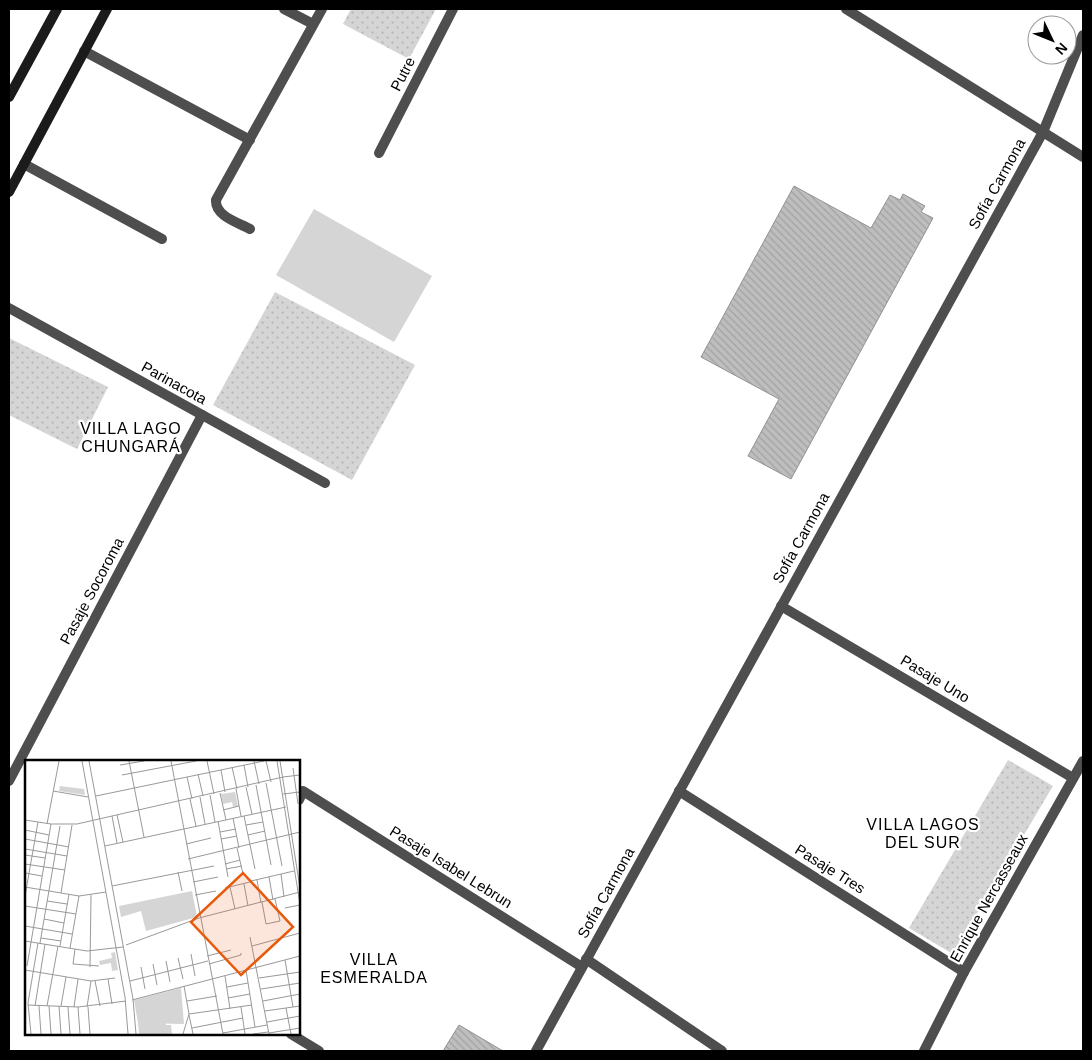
<svg xmlns="http://www.w3.org/2000/svg" width="1092" height="1060" font-family="Arial,sans-serif">
  <defs>
    <pattern id="grass-dots" width="8" height="8" patternUnits="userSpaceOnUse" patternTransform="scale(1.25)"><rect width="8" height="8" fill="#d5d5d5"/><path d="M2 2h.1M6 6h.1" fill="none" stroke="#b5b5b5" stroke-width="1.8" stroke-linecap="round"/></pattern>
    <pattern id="building-back-hatch" width="6" height="6" patternUnits="userSpaceOnUse" patternTransform="scale(1.25)"><rect width="6" height="6" fill="#bebebe"/><path d="M-1 5l2 2M0 0l6 6M5-1l2 2" fill="none" stroke="#a2a2a2"/></pattern>
  </defs>
  <rect width="100%" height="100%" fill="#fff"/>
  <g fill="url(#grass-dots)">
    <path d="M 351,9 L 436,9 L 409,59 L 343,24 Z"/>
    <path d="M 275,292 L 415,365 L 352,480 L 213,405 Z"/>
    <path d="M 9,338 L 108,387 L 77,449 L 9,415 Z"/>
    <path d="M 1008,760 L 1053,786 L 953,954 L 909,928 Z"/>
  </g>
  <path fill="#d5d5d5" d="M 314,209 L 432,276 L 394,342 L 276,275 Z"/>
  <g fill="url(#building-back-hatch)" stroke="#929292">
    <path d="M 794,186 L 871,228 L 890,195 L 900,200 L 903,194 L 925,206 L 921,212 L 933,218 L 791,479 L 748,456 L 779,399 L 701,357 Z"/>
    <path d="M 459,1025 L 503,1051 L 443,1051 Z"/>
  </g>
  <g fill="none" stroke-linecap="round" stroke-linejoin="round">
    <g stroke="#4e4e4e" stroke-width="10">
      <path d="M 284,9 L 313,24"/>
      <path d="M 84,51 L 250,140"/>
      <path d="M 1043,132 L 1083,35"/>
      <path d="M 379,153 L 453,9"/>
      <path d="M 24,164 L 162,239"/>
      <path d="M 250,229 C 237,222 215,216 216,200 L 322,9"/>
      <path d="M 9,308 L 325,483"/>
      <path d="M 781,606 L 1073,778"/>
      <path d="M 9,781 L 202,415"/>
      <path d="M 679,791 L 964,972"/>
      <path d="M 299,800 L 303,791 L 582,967"/>
      <path d="M 586,959 L 722,1051"/>
      <path d="M 291,1034 L 319,1051"/>
      <path d="M 924,1051 L 964,972 L 1083,761"/>
    </g>
    <g stroke="#4e4e4e" stroke-width="10">
      <path d="M 846,9 L 1083,157"/>
      <path d="M 536,1051 L 1043,132"/>
    </g>
    <g stroke="#1b1b1b" stroke-width="10">
      <path d="M 9,97 L 57,9"/>
      <path d="M 9,192 L 107,9"/>
    </g>
  </g>
  <g text-anchor="middle" stroke-width="4.5" stroke-linejoin="round" paint-order="stroke">
    <g font-size="15" fill="#000" stroke="#fff">
      <text transform="translate(403 74) rotate(-63)" y="5">Putre</text>
      <text transform="translate(997 184) rotate(-61)" y="5">Sofía Carmona</text>
      <text transform="translate(174 383) rotate(29)" y="5">Parinacota</text>
      <text transform="translate(801 538) rotate(-61)" y="5">Sofía Carmona</text>
      <text transform="translate(92 591) rotate(-62)" y="5">Pasaje Socoroma</text>
      <text transform="translate(935 679) rotate(31)" y="5">Pasaje Uno</text>
      <text transform="translate(451 867) rotate(32)" y="5">Pasaje Isabel Lebrun</text>
      <text transform="translate(830 869) rotate(32)" y="5">Pasaje Tres</text>
      <text transform="translate(606 893) rotate(-61)" y="5">Sofía Carmona</text>
      <text transform="translate(989 898) rotate(-61)" y="5">Enrique Nercasseaux</text>
    </g>
    <g font-size="16" letter-spacing="1" fill="#000" stroke="#fff">
      <text x="131" y="434">VILLA LAGO<tspan x="131" dy="18">CHUNGARÁ</tspan></text>
      <text x="923" y="830">VILLA LAGOS<tspan x="923" dy="18">DEL SUR</tspan></text>
      <text x="374" y="965">VILLA<tspan x="374" dy="18">ESMERALDA</tspan></text>
    </g>
  </g>
  <g transform="translate(25 760)">
    <rect width="275" height="275" fill="#fff"/>
    <path d="M 90,192 L 93,210 L 87,211 L 86,203 L 75,205 L 74,201 L 87,198 L 86,193 ZM 156,228 L 159,264 L 113,263 L 109,240 Z" fill="#d5d5d5"/>
    <path d="M 35,26 L 59,29 L 60,35 L 34,31 ZM 210,32 L 213,46 L 208,47 L 207,42 L 198,44 L 196,34 ZM 167,131 L 172,157 L 121,171 L 116,151 L 96,157 L 94,146 Z" fill="#d5d5d5"/>
    <path d="M 164,133 L 169,157 L 156,160 L 150,136 ZM 147,137 L 152,161 L 139,164 L 134,140 ZM 130,141 L 135,165 L 122,168 L 117,144 ZM 140,261 L 141,265 L 146,265 L 147,274 L 114,274 L 113,263 Z" fill="#d5d5d5"/>
    <path fill="none" stroke="#999" stroke-width="1" d="M 57,1 L 100,237 L 103,274M 64,1 L 108,239 L 111,274M 104,1 L 119,77M 146,1 L 198,274M 182,1 L 189,34M 229,1 L 234,24M 241,1 L 246,22M 252,1 L 275,144M 255,1 L 275,128M 95,5 L 119,1M 219,5 L 223,27M 207,7 L 212,29M 268,8 L 273,44M 196,10 L 200,32M 173,14 L 178,36M 97,15 L 171,1M 162,17 L 167,39M 258,17 L 275,15M 241,23 L 257,106M 231,25 L 246,105M 221,27 L 227,54M 211,29 L 216,56M 28,31 L 63,37M 195,33 L 201,60M 258,34 L 275,32M 185,35 L 190,62M 71,36 L 239,1M 175,37 L 180,64M 165,39 L 171,66M 198,50 L 214,46M 92,55 L 98,82M 87,56 L 92,83M 219,56 L 230,109M 208,58 L 214,88M 0,60 L 26,64M 193,61 L 203,117M 22,64 L 34,1M 26,64 L 52,64 L 258,17M 221,65 L 238,62M 0,70 L 24,75M 195,72 L 211,69M 223,75 L 240,71M 0,79 L 44,87M 196,79 L 212,76M 161,84 L 186,78M 80,86 L 261,47M 212,88 L 218,114M 0,89 L 42,96M 0,95 L 20,98M 163,99 L 275,72M 0,104 L 40,110M 200,104 L 215,100M 201,109 L 217,106M 153,112 L 157,131M 0,113 L 17,116M 256,114 L 259,137M 244,117 L 248,140M 232,120 L 236,143M 226,121 L 269,111M 168,122 L 193,117M 219,124 L 223,146M 87,126 L 189,106M 0,127 L 54,136 L 81,132M 205,127 L 210,149M 200,128 L 225,122M 36,133 L 47,65M 170,135 L 191,131M 0,136 L 13,62M 22,141 L 42,144M 237,142 L 241,164 L 255,161 L 250,139M 0,146 L 51,154M 260,148 L 275,145M 19,159 L 39,163M 0,166 L 47,174M 225,177 L 244,274M 16,178 L 36,181M 0,181 L 62,191 L 98,187M 15,183 L 35,66M 101,185 L 174,158 L 275,132M 35,186 L 44,134M 227,186 L 275,173M 45,188 L 54,136M 50,189 L 48,204 L 74,206M 166,194 L 170,216M 182,196 L 206,190M 153,198 L 158,219M 260,200 L 268,247M 141,201 L 145,222M 128,204 L 132,225M 184,204 L 216,195 L 216,193M 2,206 L 26,64M 65,207 L 66,135M 116,207 L 120,229M 0,210 L 66,221 L 90,218M 221,210 L 230,267M 200,216 L 205,249M 234,218 L 275,212M 83,219 L 87,244M 70,221 L 75,246M 105,221 L 183,201M 202,227 L 223,223M 236,229 L 275,223M 203,238 L 225,234M 107,240 L 275,196M 162,241 L 192,236M 238,241 L 275,234M 3,245 L 53,247 L 101,241M 10,246 L 20,184M 14,246 L 16,274M 22,246 L 33,186M 24,246 L 26,274M 34,246 L 36,274M 36,246 L 41,217M 43,247 L 45,274M 49,247 L 53,219M 53,247 L 55,274M 62,247 L 66,221M 63,247 L 65,274M 216,247 L 220,274M 261,248 L 266,274M 240,251 L 275,246M 164,254 L 227,245M 164,255 L 168,274M 242,262 L 275,256M 167,268 L 218,258M 198,273 L 242,265M 244,273 L 275,268M 6,274 L 3,243 L 13,183M 158,274 L 164,254 L 159,226M 228,274 L 243,272"/>
    <path fill="#e8590c" fill-opacity="0.15" stroke="#e8590c" stroke-width="2.5" d="M 218,113 L 268,167 L 216,215 L 166,162 Z"/>
    <rect width="275" height="275" fill="none" stroke="#000" stroke-width="2.5"/>
  </g>
  <rect width="1092" height="1060" fill="none" stroke="#000000" stroke-width="20"/>
  <g transform="translate(1052 40) rotate(133)"><circle r="24" fill="#ffffff" stroke="#999999"/>
  <path d="M0-4L9 19L0 12L-9 19Z" fill="#000000"/>
  <text y="-8" font-size="14" font-weight="bold" text-anchor="middle" fill="#000000">N</text>
  </g>
</svg>
